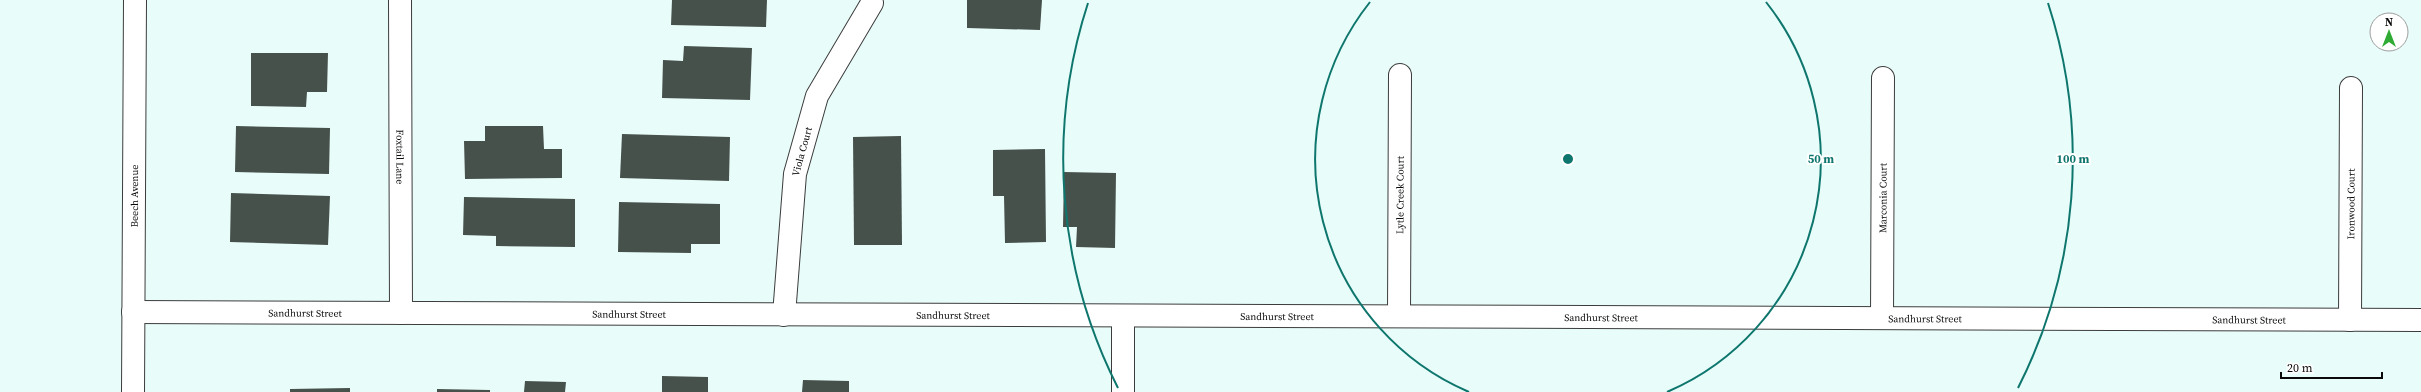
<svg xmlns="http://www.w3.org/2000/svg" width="2421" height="392" font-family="'Source Serif 4',serif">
  <rect width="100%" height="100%" fill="#e8fdfa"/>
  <g fill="#47514b">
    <path d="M 672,0 L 767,0 L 766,27 L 671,25 Z"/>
    <path d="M 967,0 L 1042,0 L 1040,30 L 967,28 Z"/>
    <path d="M 684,46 L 752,48 L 750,100 L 662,98 L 663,60 L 683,61 Z"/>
    <path d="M 251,53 L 328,53 L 327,92 L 307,92 L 306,107 L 251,106 Z"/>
    <path d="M 236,126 L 330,128 L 329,174 L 235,172 Z"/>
    <path d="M 485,126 L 543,126 L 544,149 L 562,149 L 562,178 L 465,179 L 464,141 L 485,141 Z"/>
    <path d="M 622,134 L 730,137 L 729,181 L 620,178 Z"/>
    <path d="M 901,136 L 902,245 L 854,245 L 853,137 Z"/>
    <path d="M 1045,149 L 1046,242 L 1005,243 L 1004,196 L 993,196 L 993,150 Z"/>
    <path d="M 1064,172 L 1116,173 L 1115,248 L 1076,247 L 1077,227 L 1063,227 Z"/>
    <path d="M 231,193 L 330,196 L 328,245 L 230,242 Z"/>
    <path d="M 464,197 L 575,199 L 575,247 L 496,246 L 496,236 L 463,235 Z"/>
    <path d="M 619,202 L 720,204 L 720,244 L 691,244 L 691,253 L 618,252 Z"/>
    <path d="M 662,376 L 708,377 L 708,392 L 662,392 Z"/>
    <path d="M 803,380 L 849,381 L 849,392 L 802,392 Z"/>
    <path d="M 525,381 L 566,382 L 565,392 L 524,392 Z"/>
    <path d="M 350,388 L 350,392 L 290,392 L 290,389 Z"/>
    <path d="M 437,389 L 490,390 L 490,392 L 437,392 Z"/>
  </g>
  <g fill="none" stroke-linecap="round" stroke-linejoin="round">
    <g stroke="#3c3c3c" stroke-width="24">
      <g id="minor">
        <path id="s1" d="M 400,0 L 401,313"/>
        <path id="s2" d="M 133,312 L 2421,320"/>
        <path id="s3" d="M 784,315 L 795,174 L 817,96 L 872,3"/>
        <path d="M 1123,316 L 1123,392"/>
        <path id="s4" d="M 1399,316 L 1400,75"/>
        <path id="s5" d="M 1882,318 L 1883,78"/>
        <path id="s6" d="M 2350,320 L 2351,88"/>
      </g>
    </g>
    <g stroke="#3c3c3c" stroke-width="24">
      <g id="tertiary">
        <path id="s7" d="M 133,392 L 135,0"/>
      </g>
    </g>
    <use href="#minor" stroke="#fff" stroke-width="22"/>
    <use href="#tertiary" stroke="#fff" stroke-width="22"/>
  </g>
  <g fill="none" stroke="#0f766e" stroke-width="2">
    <path d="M1469 392A253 253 0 0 1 1370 2M1766 2A253 253 0 0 1 1667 392"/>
    <path d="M1118 388A505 505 0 0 1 1088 3M2048 3A505 505 0 0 1 2018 388"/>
  </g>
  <g text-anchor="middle" stroke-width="4" stroke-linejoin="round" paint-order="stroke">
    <g font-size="10" fill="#090909" stroke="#fff">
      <text dy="4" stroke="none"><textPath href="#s3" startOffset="165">Viola Court</textPath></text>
      <text dy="4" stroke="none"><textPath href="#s1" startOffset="157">Foxtail Lane</textPath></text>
      <text dy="4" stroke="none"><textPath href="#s4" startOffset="121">Lytle Creek Court</textPath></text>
      <text dy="4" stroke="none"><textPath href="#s7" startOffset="196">Beech Avenue</textPath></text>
      <text dy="4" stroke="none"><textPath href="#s5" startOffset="120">Marconia Court</textPath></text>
      <text dy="4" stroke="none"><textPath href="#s6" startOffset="116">Ironwood Court</textPath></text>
      <text dy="4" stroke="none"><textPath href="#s2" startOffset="172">Sandhurst Street</textPath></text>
      <text dy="4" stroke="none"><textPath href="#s2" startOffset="496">Sandhurst Street</textPath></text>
      <text dy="4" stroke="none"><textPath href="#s2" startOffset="820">Sandhurst Street</textPath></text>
      <text dy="4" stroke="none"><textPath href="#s2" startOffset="1144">Sandhurst Street</textPath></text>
      <text dy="4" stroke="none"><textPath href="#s2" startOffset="1468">Sandhurst Street</textPath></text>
      <text dy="4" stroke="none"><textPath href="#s2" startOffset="1792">Sandhurst Street</textPath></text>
      <text dy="4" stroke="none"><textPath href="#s2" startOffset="2116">Sandhurst Street</textPath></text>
    </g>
  </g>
  <circle cx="1568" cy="159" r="6" fill="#0f766e" stroke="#fff" stroke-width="2"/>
  <g font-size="12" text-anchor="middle" font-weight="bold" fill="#0f766e" stroke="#fff" stroke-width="4" stroke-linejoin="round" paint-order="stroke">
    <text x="1821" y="163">50 m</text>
    <text x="2073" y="163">100 m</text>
  </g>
  <g transform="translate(2389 32)"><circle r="19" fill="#ffffff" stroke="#9d9d9d"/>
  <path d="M0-3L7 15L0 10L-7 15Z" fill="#2fab33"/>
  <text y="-6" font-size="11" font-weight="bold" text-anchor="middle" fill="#090909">N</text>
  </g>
  <path d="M2281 372v6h101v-6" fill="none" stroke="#090909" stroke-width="2"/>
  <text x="2287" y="372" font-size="12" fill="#090909" stroke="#ffffff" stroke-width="3" paint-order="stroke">20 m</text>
</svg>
